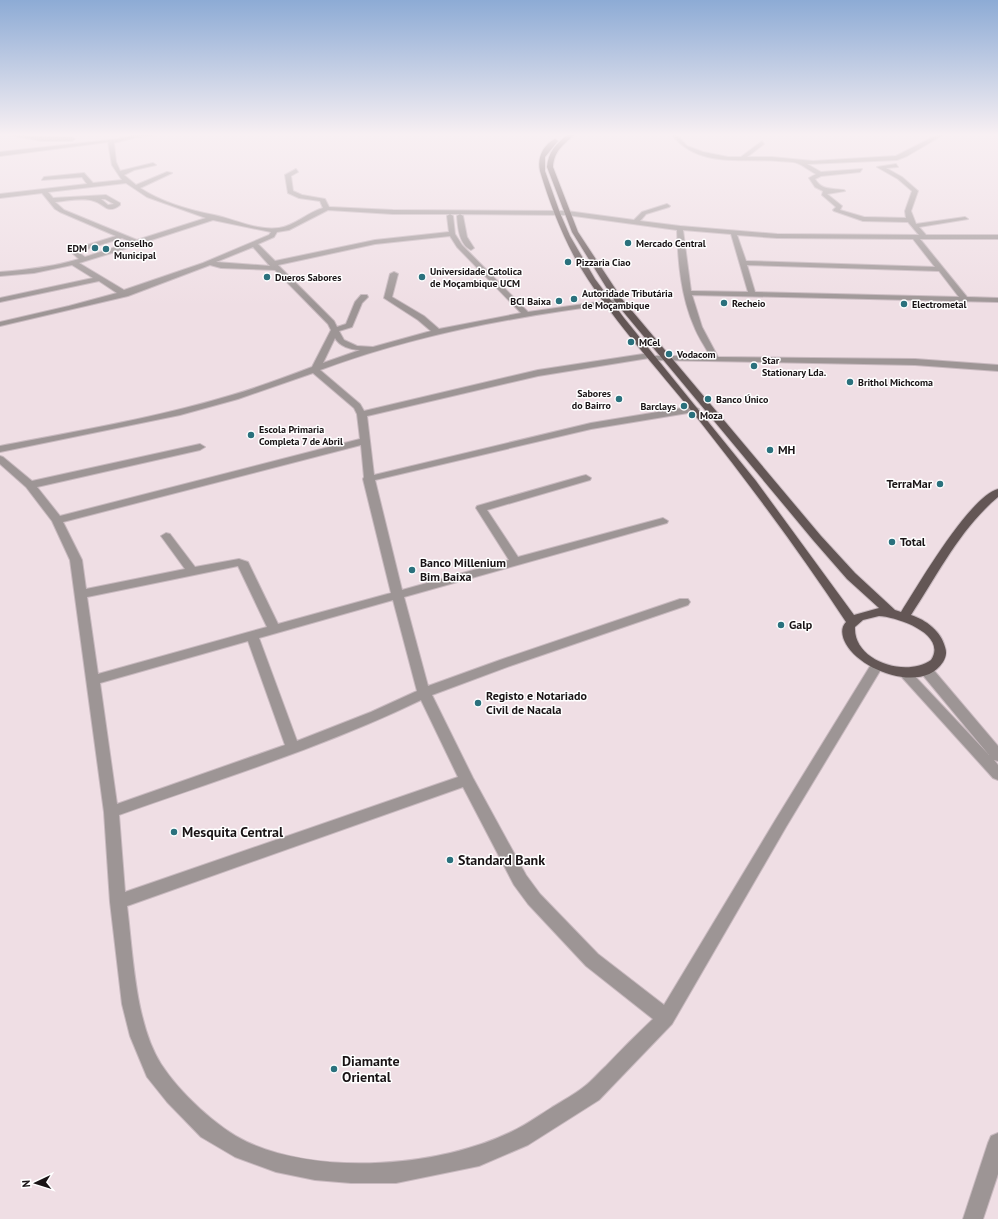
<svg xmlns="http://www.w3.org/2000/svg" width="998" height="1219" font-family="'PT Sans',sans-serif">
  <rect width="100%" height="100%" fill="#efdee4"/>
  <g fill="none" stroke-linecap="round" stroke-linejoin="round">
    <g stroke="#c8b9bf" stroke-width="2">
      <g id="minor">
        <path d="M 9,135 L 72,137 L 75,139 L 72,141 L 42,141 Z"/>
        <path d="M 132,135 L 156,135 L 137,137 L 114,143 L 116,162 L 120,171 L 153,163 L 156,165 L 134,170 L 124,175 L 136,185 L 167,172 L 172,173 L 140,188 C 161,202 189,210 214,215 C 234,219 257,231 279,228 C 295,226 308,212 323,208 L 320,201 L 299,198 L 288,193 L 285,175 L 296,169 L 298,172 L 291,176 L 293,191 L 302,195 L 325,199 L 329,207 L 393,210 L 567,211 L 634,220 L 642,212 L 667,204 L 670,206 L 669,207 L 646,214 L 640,221 L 680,226 L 777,234 L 919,235 L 908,222 L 863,221 L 834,211 L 833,210 L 836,207 L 822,195 L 823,191 L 815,187 L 809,178 L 816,174 C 810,171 803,165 797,163 C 792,161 784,162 779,161 C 741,158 699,168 672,135 L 677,135 L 687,146 L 703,152 L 728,157 L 741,157 L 762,141 L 764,144 L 747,157 L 772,157 L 813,161 L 896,156 L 937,135 L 943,135 L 907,156 L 897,160 L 807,164 L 821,172 L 862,169 L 860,172 L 821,176 L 815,179 C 822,191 832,188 844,190 L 845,191 L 827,194 L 842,206 L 840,210 L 864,217 L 906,218 L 905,211 L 912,191 L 898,179 L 877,167 L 896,164 L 898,167 L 886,168 L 902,177 L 918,191 L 911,211 L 916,224 L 965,217 L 968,219 L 919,227 L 926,235 L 998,235 L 998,239 L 920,239 L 967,297 L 998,298 L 998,302 L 692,295 L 702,327 L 718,357 L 915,359 L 998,365 L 998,371 L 915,365 L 653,360 L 649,358 L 538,376 L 367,416 L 374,475 L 591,423 L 694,406 L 699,409 L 694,412 L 591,429 L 375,480 L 402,590 L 509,560 L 476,508 L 477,506 L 582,476 L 586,475 L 591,478 L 590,480 L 487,510 L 518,557 L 663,518 L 668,521 L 667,523 L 404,597 L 428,686 L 500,660 L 680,599 L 688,599 L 690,602 L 688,605 L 510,666 L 432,695 L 473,778 L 526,875 L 540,894 L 598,954 L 664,1005 L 776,819 L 872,663 L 882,663 L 883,666 L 786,827 L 672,1024 L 599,1100 L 528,1145 L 479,1166 L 396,1183 L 351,1183 L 315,1180 L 276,1172 L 235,1157 L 201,1137 L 167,1102 L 147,1077 L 130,1036 L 122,1004 L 110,902 L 104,812 L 70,560 L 52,521 L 26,487 L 0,464 L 0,456 L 3,457 L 32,481 L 200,444 L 205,447 L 200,450 L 37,487 L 60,516 L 360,439 L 357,414 L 354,408 L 313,373 L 238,399 L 180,415 L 0,452 L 0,446 C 78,431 156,418 232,395 C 259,387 286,377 312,367 L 331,330 L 328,324 L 275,270 L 221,268 L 210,265 L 128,296 L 0,326 L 0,322 L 69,306 L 117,293 L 99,281 L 0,302 L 0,298 L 93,278 L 72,265 L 34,273 L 0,276 L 0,272 C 26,270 53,267 79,259 L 71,252 L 71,250 L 116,236 L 60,212 L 55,209 L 42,193 L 0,198 L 0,194 L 87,184 L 82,177 L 42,180 L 44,177 L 84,173 L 93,183 L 122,180 L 112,165 L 108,142 L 0,156 L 0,152 L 118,139 ZM 126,183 L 147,197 L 206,218 L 137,240 L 64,210 L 55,202 C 67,201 83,197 94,201 C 105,204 107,215 120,205 L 120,203 L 106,195 L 53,198 L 48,192 ZM 101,199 L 105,199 L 114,204 L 108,205 ZM 328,210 L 393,214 L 450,214 L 447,216 L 449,232 L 375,240 L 275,261 L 258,244 L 274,237 L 277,232 L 289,230 ZM 450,214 L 460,214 L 457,216 C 458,228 459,244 471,250 L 474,248 L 467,237 L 463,216 L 460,214 L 567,215 L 677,230 C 678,262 681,296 694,326 C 698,337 705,346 710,356 L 654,356 L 650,353 L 538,370 L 364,411 L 360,404 L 320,370 C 417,334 517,316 619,303 L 623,301 L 619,299 L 528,312 L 462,245 L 455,234 L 453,216 ZM 213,220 L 271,232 L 269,235 L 203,263 L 124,290 L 79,263 L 141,244 L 142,243 ZM 683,230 L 731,234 L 748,292 L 691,291 ZM 737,235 L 777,238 L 913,239 L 935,267 L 746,261 ZM 450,236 L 457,247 L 521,313 L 439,329 L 424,316 L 392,297 L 398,274 L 394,272 L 390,274 L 384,298 L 418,320 L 431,331 L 373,347 L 357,346 L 344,340 L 339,331 L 352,327 L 362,303 L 368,297 L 367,295 L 361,295 L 355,302 L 346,324 L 337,327 L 334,321 L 278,265 L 375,244 ZM 122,238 L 131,242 L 85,257 L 78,252 ZM 253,247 L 270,266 L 216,262 ZM 747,265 L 939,271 L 959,297 L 755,292 ZM 335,338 C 339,346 351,350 360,350 L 323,363 ZM 361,445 L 364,477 L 363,479 L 391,593 L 278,624 L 248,562 L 239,559 L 195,567 L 170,534 L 166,533 L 161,536 L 185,569 L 86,589 L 82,560 L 63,522 ZM 238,566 L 267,627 L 98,674 L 87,597 ZM 393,600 L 417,691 L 371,712 L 297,741 L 259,638 ZM 248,641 L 285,745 L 117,804 L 100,683 ZM 421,700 L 458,777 L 125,892 L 119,815 C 220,779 324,747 421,700 ZM 463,787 L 514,885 L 528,904 L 586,966 L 653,1019 C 637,1034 621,1050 606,1066 C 599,1072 592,1081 585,1086 C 574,1095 562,1101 551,1108 C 538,1116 526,1125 513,1131 C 440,1167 322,1176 247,1142 C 217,1128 179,1092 161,1064 C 135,1023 133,953 127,906 Z"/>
        <path d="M 926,665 L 931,667 L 998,746 L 998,761 L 994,760 L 998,765 L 998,780 L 993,778 L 898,673 L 899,670 L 909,670 L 989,755 L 921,673 L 920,670 L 921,667 Z"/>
        <path d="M 998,1133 L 998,1174 L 983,1219 L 963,1219 L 988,1143 L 991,1136 Z"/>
      </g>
    </g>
    <g stroke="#c8b9bf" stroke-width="2">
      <path id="major" d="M 568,135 L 574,135 C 563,145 554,151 553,167 L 578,232 L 622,299 L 821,536 L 855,573 L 895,610 L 901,612 C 918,585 970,496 998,489 L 998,497 C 960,529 938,574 911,615 C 926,620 941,631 945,647 C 947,653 946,657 943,662 C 923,694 861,671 846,644 C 842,637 840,628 846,622 C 800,552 750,485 698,419 C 656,366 608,316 575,258 C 560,230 549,201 540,171 C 537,158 543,145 555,139 L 558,141 L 545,157 L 545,171 L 560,213 L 570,236 L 595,279 L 624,318 L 756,481 L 854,615 L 879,608 L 847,579 L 813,540 L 616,303 L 572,232 L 547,167 C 548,153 556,143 568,135 ZM 879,616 C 897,617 948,634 931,660 C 906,678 853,661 855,627 L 863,620 Z"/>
    </g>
    <use href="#minor" fill="#9d9595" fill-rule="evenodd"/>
    <use href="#major" fill="#635655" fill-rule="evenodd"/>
  </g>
  <linearGradient id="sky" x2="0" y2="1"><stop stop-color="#8dabd5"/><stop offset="0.44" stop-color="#f8f0f3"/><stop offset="1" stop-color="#f8f0f3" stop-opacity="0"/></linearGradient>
  <rect width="998" height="306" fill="url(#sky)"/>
  <g fill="#2a717d" stroke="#fff" stroke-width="1.5">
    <circle cx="628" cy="243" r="4"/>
    <circle cx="95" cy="248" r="4"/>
    <circle cx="106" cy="249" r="4"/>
    <circle cx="568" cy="262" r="4"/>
    <circle cx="267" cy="277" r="4"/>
    <circle cx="422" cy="277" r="4"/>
    <circle cx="574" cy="299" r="4"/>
    <circle cx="559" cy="301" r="4"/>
    <circle cx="724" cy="303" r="4"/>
    <circle cx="904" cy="304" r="4"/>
    <circle cx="631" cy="342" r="4"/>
    <circle cx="669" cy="354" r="4"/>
    <circle cx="754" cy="366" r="4"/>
    <circle cx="850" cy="382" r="4"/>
    <circle cx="619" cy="399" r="4"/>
    <circle cx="708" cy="399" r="4"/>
    <circle cx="684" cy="406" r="4"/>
    <circle cx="692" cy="415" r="4"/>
    <circle cx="251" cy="435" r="4"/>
    <circle cx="770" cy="450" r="4"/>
    <circle cx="940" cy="484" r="4"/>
    <circle cx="892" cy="542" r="4"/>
    <circle cx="412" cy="570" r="4"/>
    <circle cx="781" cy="625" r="4"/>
    <circle cx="478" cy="703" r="4"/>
    <circle cx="174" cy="832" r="4"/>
    <circle cx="450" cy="860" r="4"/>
    <circle cx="334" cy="1069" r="4"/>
  </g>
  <g text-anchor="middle" stroke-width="3" stroke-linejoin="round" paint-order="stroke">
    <g font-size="10" font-weight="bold" fill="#191315" stroke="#fff" text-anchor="start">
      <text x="114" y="247">Conselho<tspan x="114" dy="12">Municipal</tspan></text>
      <text x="636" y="247">Mercado Central</text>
      <text x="87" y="252" text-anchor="end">EDM</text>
      <text x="576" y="266">Pizzaria Ciao</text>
      <text x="430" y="275">Universidade Catolica<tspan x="430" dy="12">de Moçambique UCM</tspan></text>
      <text x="275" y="281">Dueros Sabores</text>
      <text x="582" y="297">Autoridade Tributária<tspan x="582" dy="12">de Moçambique</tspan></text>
      <text x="551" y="305" text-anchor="end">BCI Baixa</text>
      <text x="732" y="307">Recheio</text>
      <text x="912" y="308">Electrometal</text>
      <text x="639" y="346">MCel</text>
      <text x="677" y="358">Vodacom</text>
      <text x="762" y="364">Star<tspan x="762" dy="12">Stationary Lda.</tspan></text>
      <text x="858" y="386">Brithol Michcoma</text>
      <text x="611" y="397" text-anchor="end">Sabores<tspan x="611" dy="12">do Bairro</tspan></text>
      <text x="716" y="403">Banco Único</text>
      <text x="676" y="410" text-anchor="end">Barclays</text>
      <text x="700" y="419">Moza</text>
      <text x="259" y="433">Escola Primaria<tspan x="259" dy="12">Completa 7 de Abril</tspan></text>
    </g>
    <g font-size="12" font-weight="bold" fill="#191315" stroke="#fff" text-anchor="start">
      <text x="778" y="454">MH</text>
      <text x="932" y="488" text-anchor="end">TerraMar</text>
      <text x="900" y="546">Total</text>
      <text x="420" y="567">Banco Millenium<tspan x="420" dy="14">Bim Baixa</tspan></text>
      <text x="789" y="629">Galp</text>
      <text x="486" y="700">Registo e Notariado<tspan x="486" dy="14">Civil de Nacala</tspan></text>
    </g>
    <g font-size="14" font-weight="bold" fill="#191315" stroke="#fff" text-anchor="start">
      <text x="182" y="837">Mesquita Central</text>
      <text x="458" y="865">Standard Bank</text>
      <text x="342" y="1066">Diamante<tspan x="342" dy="16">Oriental</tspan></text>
    </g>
  </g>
  <g transform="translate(36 1183) rotate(266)" stroke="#ffffff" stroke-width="3" paint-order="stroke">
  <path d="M0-3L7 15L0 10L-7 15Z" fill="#191315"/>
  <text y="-6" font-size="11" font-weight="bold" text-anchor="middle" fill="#191315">N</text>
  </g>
</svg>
